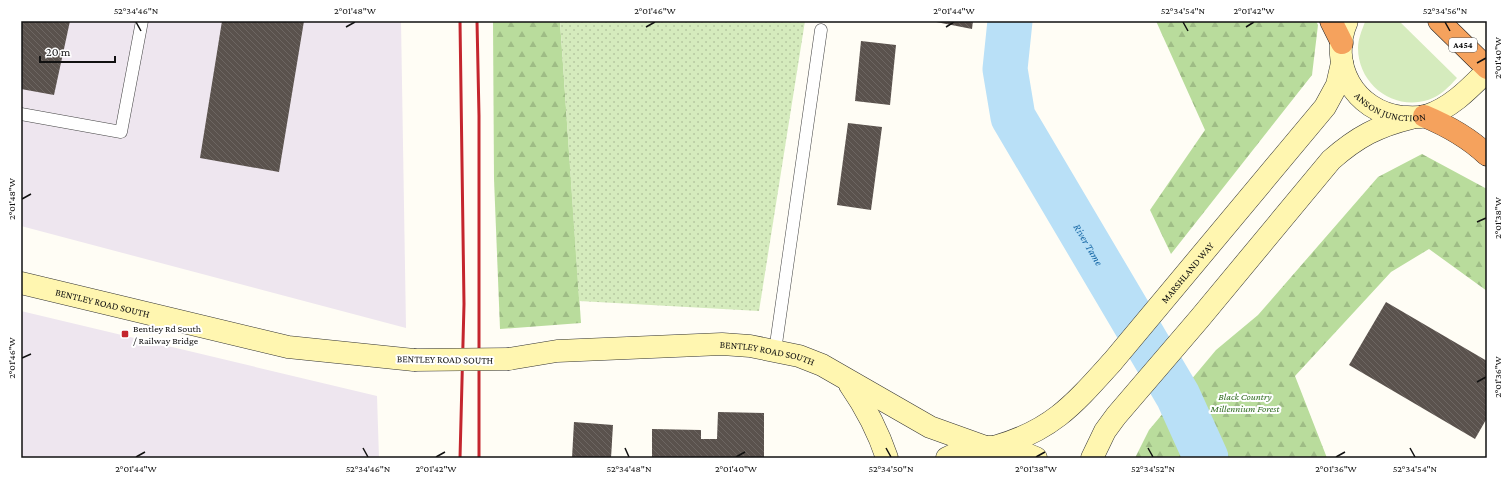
<svg xmlns="http://www.w3.org/2000/svg" width="1508" height="479" font-family="'Crimson Pro',serif">
  <defs>
    <pattern id="forest-firs" width="22" height="20" patternUnits="userSpaceOnUse"><rect width="22" height="20" fill="#b9dc9c"/><path d="M5 1l3.5 6h-7zM16 11l3.5 6h-7z" fill="#9ebc85"/></pattern>
    <pattern id="park-dots" width="8" height="8" patternUnits="userSpaceOnUse"><rect width="8" height="8" fill="#d5ebbd"/><path d="M2 2h.1M6 6h.1" fill="none" stroke="#b6c8a1" stroke-width="1.8" stroke-linecap="round"/></pattern>
    <pattern id="building-back-hatch" width="6" height="6" patternUnits="userSpaceOnUse"><rect width="6" height="6" fill="#5a524d"/><path d="M-1 5l2 2M0 0l6 6M5-1l2 2" fill="none" stroke="#6d6662"/></pattern>
  </defs>
  <rect width="100%" height="100%" fill="#fffdf5"/>
  <g fill="#eee6ef">
    <path d="M 21,21 L 401,21 L 406,328 L 21,226 Z"/>
    <path d="M 21,311 L 377,396 L 379,458 L 21,458 Z"/>
  </g>
  <path fill="#d5ebbd" d="M 1399,21 L 1457,78 C 1449,87 1440,96 1428,100 C 1393,111 1358,84 1358,48 C 1358,39 1362,30 1365,22 Z"/>
  <g fill="url(#forest-firs)">
    <path d="M 493,21 L 560,21 L 581,323 L 500,329 L 494,179 Z"/>
    <path d="M 1156,21 L 1316,21 L 1318,25 L 1312,75 L 1171,254 L 1150,210 L 1205,130 Z"/>
    <path d="M 1422,154 L 1487,189 L 1487,291 L 1429,249 L 1391,272 L 1295,376 L 1327,458 L 1135,458 L 1149,430 L 1216,350 L 1258,315 L 1378,177 Z"/>
  </g>
  <path fill="url(#park-dots)" d="M 560,21 L 805,21 L 759,311 L 579,301 Z"/>
  <g fill="none" stroke-linecap="round" stroke-linejoin="round">
    <path stroke="#b9e0f7" stroke-width="45" id="s1" d="M 1010,21 L 1005,69 L 1013,117 L 1178,396 L 1206,458"/>
  </g>
  <g fill="url(#building-back-hatch)">
    <path d="M 21,21 L 70,21 L 54,95 L 21,89 Z"/>
    <path d="M 222,21 L 304,21 L 279,172 L 200,158 Z"/>
    <path d="M 931,21 L 973,21 L 972,29 Z"/>
    <path d="M 861,41 L 896,45 L 890,105 L 855,101 Z"/>
    <path d="M 848,123 L 882,127 L 871,210 L 837,205 Z"/>
    <path d="M 1386,302 L 1487,361 L 1487,418 L 1475,439 L 1349,365 Z"/>
    <path d="M 718,412 L 764,413 L 764,458 L 652,458 L 652,429 L 701,430 L 701,439 L 717,439 Z"/>
    <path d="M 574,422 L 613,425 L 611,458 L 572,458 Z"/>
  </g>
  <g fill="none" stroke-linecap="round" stroke-linejoin="round">
    <g stroke="#444" stroke-width="13">
      <g id="lane">
        <path d="M 21,114 L 121,132 L 142,21"/>
        <path d="M 775,351 L 821,30"/>
      </g>
    </g>
    <g stroke="#333" stroke-width="23">
      <g id="secondary">
        <path id="s2" d="M 1347,21 C 1328,64 1354,111 1402,117 C 1409,117 1418,118 1426,116 C 1451,108 1469,89 1487,71"/>
        <path id="s3" d="M 21,283 L 288,347 L 414,360"/>
        <path id="s4" d="M 509,359 L 557,351 L 722,344 L 750,346 L 799,356 L 822,365 L 930,427 L 983,446"/>
        <path d="M 850,385 C 866,408 878,431 887,458"/>
        <path id="s5" d="M 997,446 C 1053,430 1075,403 1113,361 L 1325,107 L 1337,85 L 1342,63"/>
        <path d="M 947,458 C 975,442 1007,444 1036,458"/>
        <path d="M 1092,458 L 1105,431 L 1116,416 L 1200,318 L 1331,160 C 1357,137 1378,126 1411,118"/>
      </g>
    </g>
    <g stroke="#222" stroke-width="23">
      <g id="highway">
        <path d="M 1331,21 L 1342,43"/>
        <path d="M 1439,21 L 1487,68"/>
        <path d="M 1424,116 C 1448,126 1468,137 1487,155"/>
      </g>
    </g>
    <use href="#lane" stroke="#fff" stroke-width="12"/>
    <use href="#secondary" stroke="#fff6b0" stroke-width="22"/>
    <use href="#highway" stroke="#f5a25d" stroke-width="22"/>
    <g stroke="#c4262e" stroke-width="3">
      <path d="M 460,21 L 464,304 L 460,458"/>
      <path d="M 477,21 L 479,116 L 479,458"/>
    </g>
    <g stroke="#333" stroke-width="23" stroke-linecap="butt">
      <path id="secondary-bridge" d="M 414,360 L 509,359"/>
    </g>
    <use href="#secondary-bridge" stroke="#fff6b0" stroke-width="22"/>
  </g>
  <path fill="none" stroke="#111" stroke-width="1.5" d="M 136,22 L 141,31M 1183,22 L 1188,31M 1445,22 L 1450,31M 346,27 L 355,22M 646,27 L 655,22M 946,27 L 954,22M 1246,27 L 1254,22M 1477,63 L 1486,58M 22,199 L 31,194M 1477,222 L 1486,218M 22,358 L 31,354M 1477,382 L 1486,377M 363,448 L 368,457M 625,448 L 629,457M 886,448 L 891,457M 1148,448 L 1153,457M 1410,448 L 1415,457M 136,457 L 145,452M 436,457 L 445,452M 736,457 L 745,452M 1036,457 L 1045,452M 1336,457 L 1345,452"/>
  <rect fill="#c4262e" stroke="#fff" stroke-width="1.5" x="121" y="330" width="8" height="8" rx="2"/>
  <g text-anchor="middle" stroke-width="4" stroke-linejoin="round" paint-order="stroke">
    <rect fill="#fff" stroke="#585858" stroke-width="1" x="1449" y="38" width="28" height="14" rx="3"/>
    <g font-size="9" font-weight="bold" fill="#111">
      <text x="1463" y="48">A454</text>
    </g>
    <g font-size="10" fill="#111" stroke="#fff">
      <text dy="4" stroke="none"><textPath href="#s2" startOffset="115">ANSON JUNCTION</textPath></text>
      <text dy="4" stroke="none"><textPath href="#s5" startOffset="262">MARSHLAND WAY</textPath></text>
      <text dy="4" stroke="none"><textPath href="#s3" startOffset="84">BENTLEY ROAD SOUTH</textPath></text>
      <text dy="4" stroke="none"><textPath href="#s4" startOffset="260">BENTLEY ROAD SOUTH</textPath></text>
      <text transform="translate(445 359) rotate(1)" y="4">BENTLEY ROAD SOUTH</text>
    </g>
    <g font-size="10" fill="#111" stroke="#fff" text-anchor="start">
      <text x="133" y="332">Bentley Rd South<tspan x="133" dy="12">/ Railway Bridge</tspan></text>
    </g>
    <g font-size="10" font-style="italic" fill="#2f6b1f" stroke="#fff">
      <text x="1245" y="400">Black Country<tspan x="1245" dy="12">Millennium Forest</tspan></text>
    </g>
    <g font-size="11" font-style="italic" fill="#1768a6" stroke="#fff">
      <text dy="4" stroke="none"><textPath href="#s1" startOffset="245">River Tame</textPath></text>
    </g>
  </g>
  <rect width="1508" height="479" fill="none" stroke="#ffffff" stroke-width="44"/>
  <path d="M40 56v6h75v-6" fill="none" stroke="#111111" stroke-width="2"/>
  <text x="46" y="56" font-size="12" fill="#111111" stroke="#ffffff" stroke-width="3" paint-order="stroke">20 m</text>
  <rect x="22" y="22" width="1464" height="435" fill="none" stroke="#111" stroke-width="1.5"/>
  <g font-size="10" text-anchor="middle" fill="#111">
    <text x="136" y="14">52°34'46"N</text>
    <text x="355" y="14">2°01'48"W</text>
    <text x="655" y="14">2°01'46"W</text>
    <text x="954" y="14">2°01'44"W</text>
    <text x="1183" y="14">52°34'54"N</text>
    <text x="1254" y="14">2°01'42"W</text>
    <text x="1445" y="14">52°34'56"N</text>
    <text transform="translate(1497 58) rotate(-90)" y="4">2°01'40"W</text>
    <text transform="translate(11 199) rotate(-90)" y="4">2°01'48"W</text>
    <text transform="translate(1497 218) rotate(-90)" y="4">2°01'38"W</text>
    <text transform="translate(11 358) rotate(-90)" y="4">2°01'46"W</text>
    <text transform="translate(1497 377) rotate(-90)" y="4">2°01'36"W</text>
    <text x="136" y="472">2°01'44"W</text>
    <text x="368" y="472">52°34'46"N</text>
    <text x="436" y="472">2°01'42"W</text>
    <text x="629" y="472">52°34'48"N</text>
    <text x="736" y="472">2°01'40"W</text>
    <text x="891" y="472">52°34'50"N</text>
    <text x="1036" y="472">2°01'38"W</text>
    <text x="1153" y="472">52°34'52"N</text>
    <text x="1336" y="472">2°01'36"W</text>
    <text x="1415" y="472">52°34'54"N</text>
  </g>
</svg>
